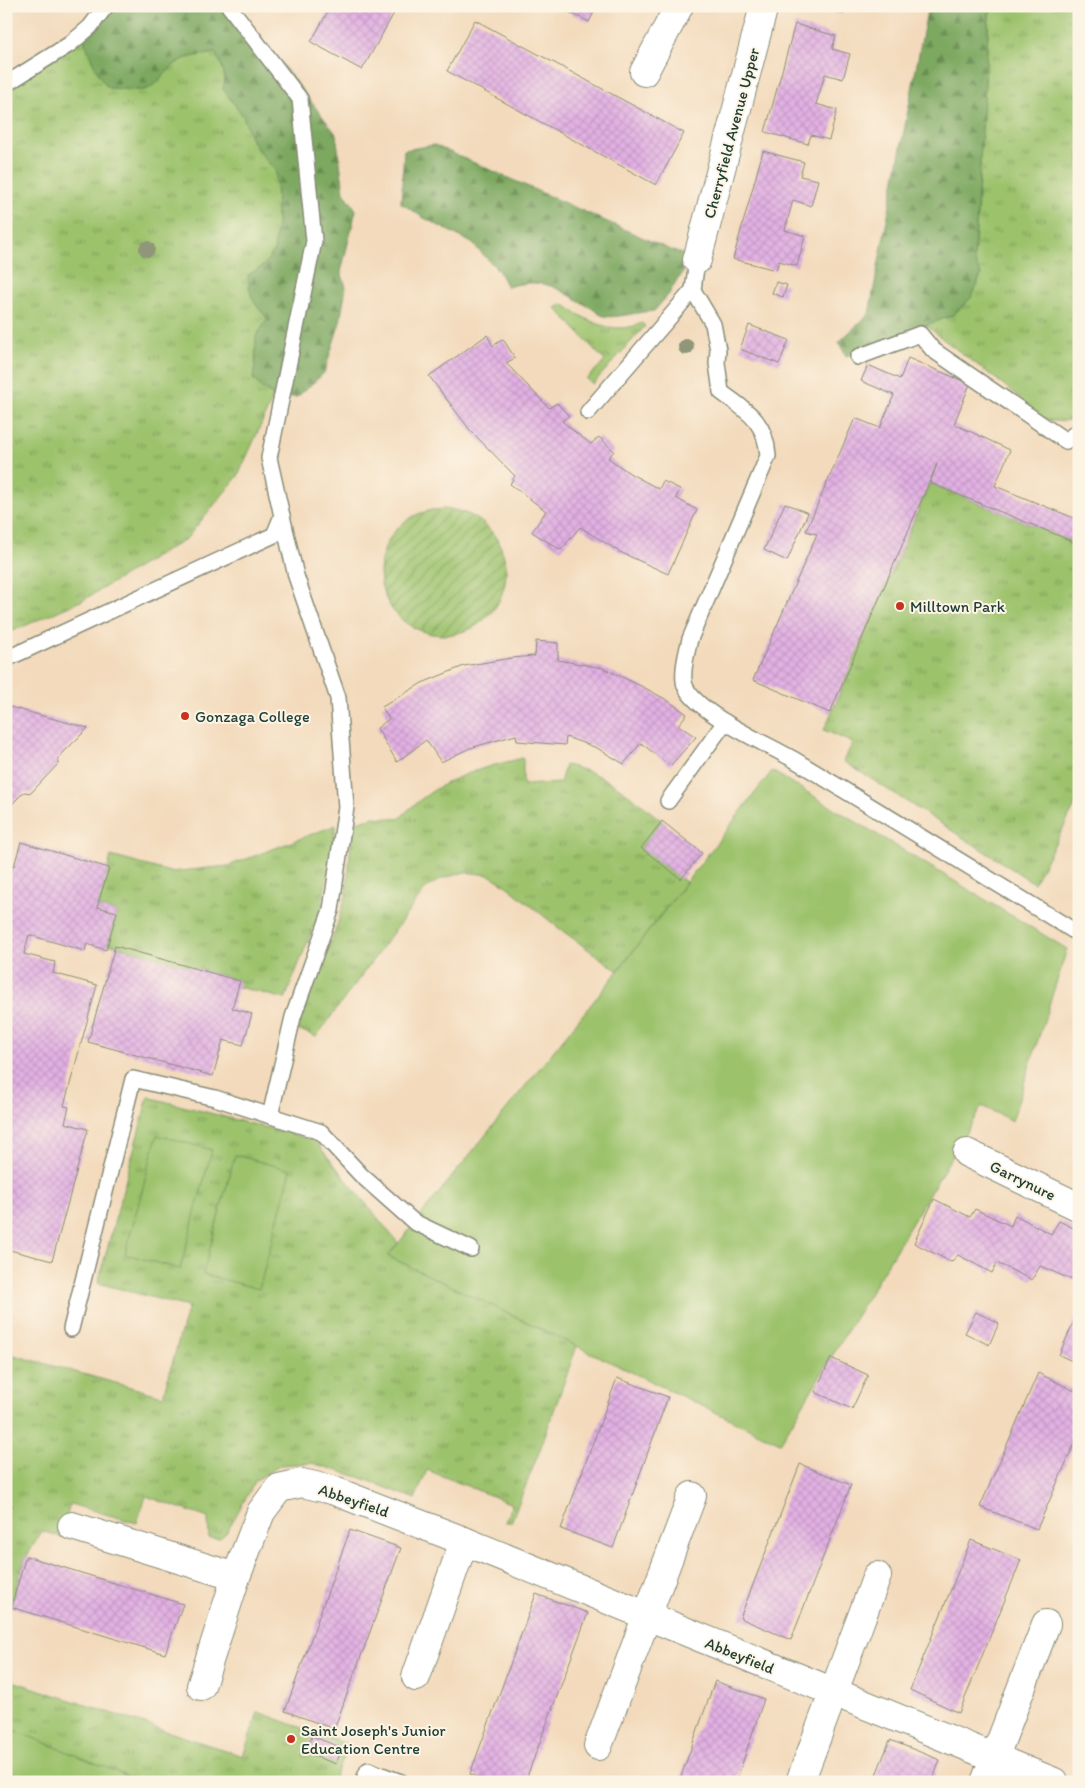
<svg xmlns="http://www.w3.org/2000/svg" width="1085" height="1788" font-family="Itim,sans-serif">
  <defs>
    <pattern id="grass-tufts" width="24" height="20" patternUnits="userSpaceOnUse" patternTransform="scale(1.25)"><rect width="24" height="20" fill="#9cc26c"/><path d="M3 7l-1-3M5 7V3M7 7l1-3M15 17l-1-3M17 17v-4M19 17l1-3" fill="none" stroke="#7f9f5a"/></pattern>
    <pattern id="forest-firs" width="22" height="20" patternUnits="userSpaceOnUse" patternTransform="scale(1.25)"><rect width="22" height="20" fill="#7da860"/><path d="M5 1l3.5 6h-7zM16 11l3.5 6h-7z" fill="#668a50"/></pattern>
    <pattern id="garden-furrows" width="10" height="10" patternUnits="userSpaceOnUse" patternTransform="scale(1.25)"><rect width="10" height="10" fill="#9cc26c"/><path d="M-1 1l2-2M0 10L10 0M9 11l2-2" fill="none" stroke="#7f9f5a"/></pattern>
    <pattern id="building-cross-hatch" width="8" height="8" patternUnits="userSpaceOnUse" patternTransform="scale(1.25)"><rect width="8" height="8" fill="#e2b0e3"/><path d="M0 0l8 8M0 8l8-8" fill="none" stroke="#c198c3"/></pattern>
  </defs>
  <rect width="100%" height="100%" fill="#fcf5e5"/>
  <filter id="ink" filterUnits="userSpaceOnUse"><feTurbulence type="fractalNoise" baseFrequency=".02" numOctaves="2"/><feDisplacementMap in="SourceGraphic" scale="10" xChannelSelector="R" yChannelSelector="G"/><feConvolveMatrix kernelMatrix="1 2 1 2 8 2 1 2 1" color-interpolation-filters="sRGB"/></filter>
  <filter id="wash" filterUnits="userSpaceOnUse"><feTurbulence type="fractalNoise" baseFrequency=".0096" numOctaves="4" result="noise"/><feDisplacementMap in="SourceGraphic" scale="20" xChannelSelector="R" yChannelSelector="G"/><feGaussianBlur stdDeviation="1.12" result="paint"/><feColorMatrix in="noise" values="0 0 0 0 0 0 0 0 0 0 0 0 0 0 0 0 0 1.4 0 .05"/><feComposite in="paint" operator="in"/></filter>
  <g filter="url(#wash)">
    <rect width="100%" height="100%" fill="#f3dabc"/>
    <g fill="url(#grass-tufts)" stroke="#5e8050">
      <path d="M 112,6 L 220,6 L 294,102 L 309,244 L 272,400 L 238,476 L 186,539 L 83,600 L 6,634 L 6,87 L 84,39 L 102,24 Z"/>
      <path d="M 992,6 L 1079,6 L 1079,417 C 1067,421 1053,424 1041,417 C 1033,412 1019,396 1009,389 C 982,367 952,348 926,325 L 953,315 L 972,297 L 981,275 L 974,260 L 989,15 Z"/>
      <path d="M 563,304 C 587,321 613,336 642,323 L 645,326 L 593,384 L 586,379 L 605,361 L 556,308 Z"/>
      <path d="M 930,483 L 1079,544 L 1079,573 L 1077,577 L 1079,578 L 1079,798 L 1034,883 L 843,761 L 853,743 L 824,730 Z"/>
      <path d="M 523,758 L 523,785 L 560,783 L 565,765 C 606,773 631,796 662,821 L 641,848 L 686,882 L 618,971 L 560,929 L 504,884 L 489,875 L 465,872 L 441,879 L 426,888 L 316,1037 L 298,1029 L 302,1014 L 335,932 L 346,895 L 353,823 L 374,817 L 399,819 C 437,780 472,770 523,758 Z"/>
      <path d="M 336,825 L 322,905 L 285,999 L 238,987 L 240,981 L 108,944 L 117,912 L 97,907 L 111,856 L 170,872 L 228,866 Z"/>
      <path d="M 148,1097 L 314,1140 L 398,1243 L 388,1256 L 577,1346 L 538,1455 L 511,1522 L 505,1522 L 512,1504 L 427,1470 L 415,1499 L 359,1477 L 312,1463 L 281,1465 L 256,1480 L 226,1533 L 220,1538 L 209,1538 L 208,1518 L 146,1496 L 137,1523 L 70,1504 L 61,1537 L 42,1531 L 25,1559 L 6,1621 L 6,1353 L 163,1396 L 188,1307 L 98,1283 Z"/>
      <path d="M 6,1679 L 243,1756 L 258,1712 L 349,1745 L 332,1782 L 6,1782 Z"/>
    </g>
    <g fill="url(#forest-firs)" stroke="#4e724a">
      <path d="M 112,6 L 220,6 L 225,13 L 278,59 L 336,134 L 344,192 L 356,210 L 341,272 L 346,287 L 340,322 L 324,373 L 297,397 C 272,397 270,397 253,379 L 255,365 L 256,336 L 268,319 C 254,304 249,297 248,275 L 263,266 L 274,251 L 277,224 L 276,172 L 254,145 L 243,116 L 223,89 C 227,75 222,65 215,53 C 202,56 188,55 177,63 C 168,69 155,88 144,90 C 133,91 119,88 108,88 C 95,72 91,58 84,39 L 102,24 Z"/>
      <path d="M 928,6 L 992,6 L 989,15 L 974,260 L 981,275 L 972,297 L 953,315 L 846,356 L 839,342 L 869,314 Z"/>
      <path d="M 434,145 L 673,251 L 690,256 L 691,261 L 683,264 L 683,273 L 675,283 L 669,294 L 654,311 C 641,311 615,319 604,316 C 599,315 595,310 591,308 C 558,289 546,276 507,287 L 498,270 L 472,243 L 424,218 L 401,203 L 404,150 Z"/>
    </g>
    <circle fill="url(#garden-furrows)" stroke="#5e8050" cx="443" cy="572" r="63"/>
    <g fill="#9cc26c" stroke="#5e8050">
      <path d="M 772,771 L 1067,949 L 1012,1121 L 982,1106 L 780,1443 L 388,1256 L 614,976 Z"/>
      <path d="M 157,1135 L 212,1150 L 180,1269 L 125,1254 Z"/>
      <path d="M 235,1155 L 291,1170 L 259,1289 L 203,1274 Z"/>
      <path d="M 6,1727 L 142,1782 L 6,1782 Z"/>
    </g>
    <g id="blocks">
      <g fill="url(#building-cross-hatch)">
        <path d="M 331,6 L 398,6 L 362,70 L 311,42 Z"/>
        <path d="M 557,6 L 597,6 L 589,22 Z"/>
        <path d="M 818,6 L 845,6 L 843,14 Z"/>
        <path d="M 475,20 L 684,133 L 656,185 L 447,71 Z"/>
        <path d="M 795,24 L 836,36 L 832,49 L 850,54 L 843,79 L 825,74 L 816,104 L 837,110 L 829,140 L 811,135 L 808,144 L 765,132 Z"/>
        <path d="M 763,151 L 804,162 L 800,176 L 818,180 L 811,206 L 793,200 L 785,230 L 805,236 L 797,266 L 779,261 L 776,270 L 733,259 Z"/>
        <path d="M 776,282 L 787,285 L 783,297 L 772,293 Z"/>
        <path d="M 749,325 L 789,340 L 779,364 L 740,349 Z"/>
        <path d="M 487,335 L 493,346 L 503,339 L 515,358 L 506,363 L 549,408 L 557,403 L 569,416 L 562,421 L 575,432 L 591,444 L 599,437 L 614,451 L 608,458 L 631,474 L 659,489 L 663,481 L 680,489 L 676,498 L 697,510 L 668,574 L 620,552 L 580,527 L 561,550 L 532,532 L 546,511 L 510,484 L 515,476 L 470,430 L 429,376 Z"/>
        <path d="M 908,358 L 970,384 L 954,424 L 1010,450 L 995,486 L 1079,520 L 1079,544 L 930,483 L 937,464 L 830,713 L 753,680 L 817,534 L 806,531 L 855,418 L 880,428 L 894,395 L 861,381 L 868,365 L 900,379 Z"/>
        <path d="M 785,503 L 808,513 L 787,561 L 764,550 Z"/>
        <path d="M 536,641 L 558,643 L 558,660 L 603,668 L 645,688 L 667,700 L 687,714 L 678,725 L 696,737 L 670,766 L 641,743 L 624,764 L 597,748 L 566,737 L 565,745 L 517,741 L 516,735 L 470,748 L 441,762 L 426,740 L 397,762 L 377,728 L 389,719 L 382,707 L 422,683 L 464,666 L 511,658 L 535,656 Z"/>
        <path d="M 6,706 L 88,728 L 58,758 L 58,764 L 31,793 L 24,792 L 6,810 Z"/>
        <path d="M 662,821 L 702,853 L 681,879 L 641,848 Z"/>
        <path d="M 21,842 L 109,868 L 97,907 L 117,912 L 106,950 L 87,944 L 85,951 L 29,935 L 24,954 L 55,962 L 53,973 L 97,985 L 64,1106 L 69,1107 L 65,1123 L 88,1129 L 52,1261 L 6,1249 L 6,864 L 14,866 Z"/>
        <path d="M 115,946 L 240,981 L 232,1008 L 252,1014 L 243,1045 L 223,1040 L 213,1076 L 88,1042 Z"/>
        <path d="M 934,1199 L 970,1217 L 975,1209 L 1011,1226 L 1015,1215 L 1051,1234 L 1059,1221 L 1079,1231 L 1079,1283 L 1040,1266 L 1032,1280 L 997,1263 L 992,1273 L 958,1255 L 951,1262 L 914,1243 Z"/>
        <path d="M 1079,1310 L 1079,1364 L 1059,1355 Z"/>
        <path d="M 976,1312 L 999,1323 L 989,1345 L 965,1333 Z"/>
        <path d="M 831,1358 L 868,1375 L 852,1409 L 815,1392 Z"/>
        <path d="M 1038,1373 L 1079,1393 L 1079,1433 L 1037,1529 L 980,1507 Z"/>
        <path d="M 617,1378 L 668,1397 L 613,1548 L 561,1529 Z"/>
        <path d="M 800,1464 L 851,1485 L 791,1640 L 740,1618 Z"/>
        <path d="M 350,1530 L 401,1548 L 334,1729 L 285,1711 Z"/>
        <path d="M 971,1540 L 1021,1560 L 959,1713 L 910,1690 Z"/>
        <path d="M 26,1556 L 183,1604 L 165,1654 L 11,1607 Z"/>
        <path d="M 536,1594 L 588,1613 L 525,1782 L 492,1782 L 470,1774 Z"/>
        <path d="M 715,1681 L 764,1699 L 736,1782 L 679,1782 Z"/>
        <path d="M 312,1736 L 342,1748 L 336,1764 L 306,1753 Z"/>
        <path d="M 890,1740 L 940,1760 L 932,1782 L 873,1782 Z"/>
      </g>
    </g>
  </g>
  <g filter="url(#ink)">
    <use href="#blocks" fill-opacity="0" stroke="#898c78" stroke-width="1"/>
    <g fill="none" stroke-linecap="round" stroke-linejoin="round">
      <g stroke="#898c78" stroke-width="18">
        <g id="service">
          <path d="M 6,84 L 70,44 L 90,27 L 106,6"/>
          <path d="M 697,260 L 693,290 L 713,324 L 718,350 L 717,363 L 721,392 C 747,411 766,421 768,456 L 690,639 C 687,651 680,677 686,688 C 701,716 770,745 798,762 C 892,819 985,876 1079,934"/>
          <path d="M 858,357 L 920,334 L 933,350 L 1066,441 L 1079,430"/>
          <path d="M 588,412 L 693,290"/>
          <path d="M 6,659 L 274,535 L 282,516 L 269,458 L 314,241 L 300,99 L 229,6"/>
          <path d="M 668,801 L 725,722"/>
          <path d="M 270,1116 L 293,1017 L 331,910 L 346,807 L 338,698 L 296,576 L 282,516"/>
          <path d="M 71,1329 L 133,1079 L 215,1098 L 321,1132 L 361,1175 L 414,1222 L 471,1249"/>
          <path d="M 363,1782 L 368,1770 L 401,1782"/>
        </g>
      </g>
      <g stroke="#898c78" stroke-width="30">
        <g id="minor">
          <path d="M 644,72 L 679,6"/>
          <path d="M 697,260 L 764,6"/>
          <path d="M 967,1153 L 1079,1207"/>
          <path d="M 72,1526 L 236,1577"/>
          <path d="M 416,1677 L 464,1541"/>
          <path d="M 201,1686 L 236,1577 L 261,1512 L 279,1488 L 302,1483 L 332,1490 L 464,1541 L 1054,1782"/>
          <path d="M 598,1746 L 692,1496"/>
          <path d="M 800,1782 L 877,1576"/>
          <path d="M 985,1782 L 1046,1624"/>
        </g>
      </g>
      <use href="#service" stroke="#fff" stroke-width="15"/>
      <use href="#minor" stroke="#fff" stroke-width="28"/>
    </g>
    <g fill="#8f9679">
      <circle cx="147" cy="249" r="8"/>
      <circle cx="686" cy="347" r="8"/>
    </g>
  </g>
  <g fill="#c8321e" stroke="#fcf5e5" stroke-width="2">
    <circle cx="900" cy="606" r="5"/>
    <circle cx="185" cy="716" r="5"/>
    <circle cx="291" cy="1739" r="5"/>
  </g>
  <g text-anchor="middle" stroke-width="4" stroke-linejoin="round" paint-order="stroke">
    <g font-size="16" fill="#1f3d34" stroke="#fcf5e5">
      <text transform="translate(731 133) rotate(-75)" y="6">Cherryfield Avenue Upper</text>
      <text transform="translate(1023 1180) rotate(26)" y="6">Garrynure</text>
      <text transform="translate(354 1500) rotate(19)" y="6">Abbeyfield</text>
      <text transform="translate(740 1655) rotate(22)" y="6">Abbeyfield</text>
    </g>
    <g font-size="16" fill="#1f3d34" stroke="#fcf5e5" text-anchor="start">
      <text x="910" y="612">Milltown Park</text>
      <text x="195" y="722">Gonzaga College</text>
      <text x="301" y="1736">Saint Joseph's Junior<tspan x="301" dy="18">Education Centre</tspan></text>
    </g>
  </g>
  <rect width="1085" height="1788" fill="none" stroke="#fcf5e5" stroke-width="25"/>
</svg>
